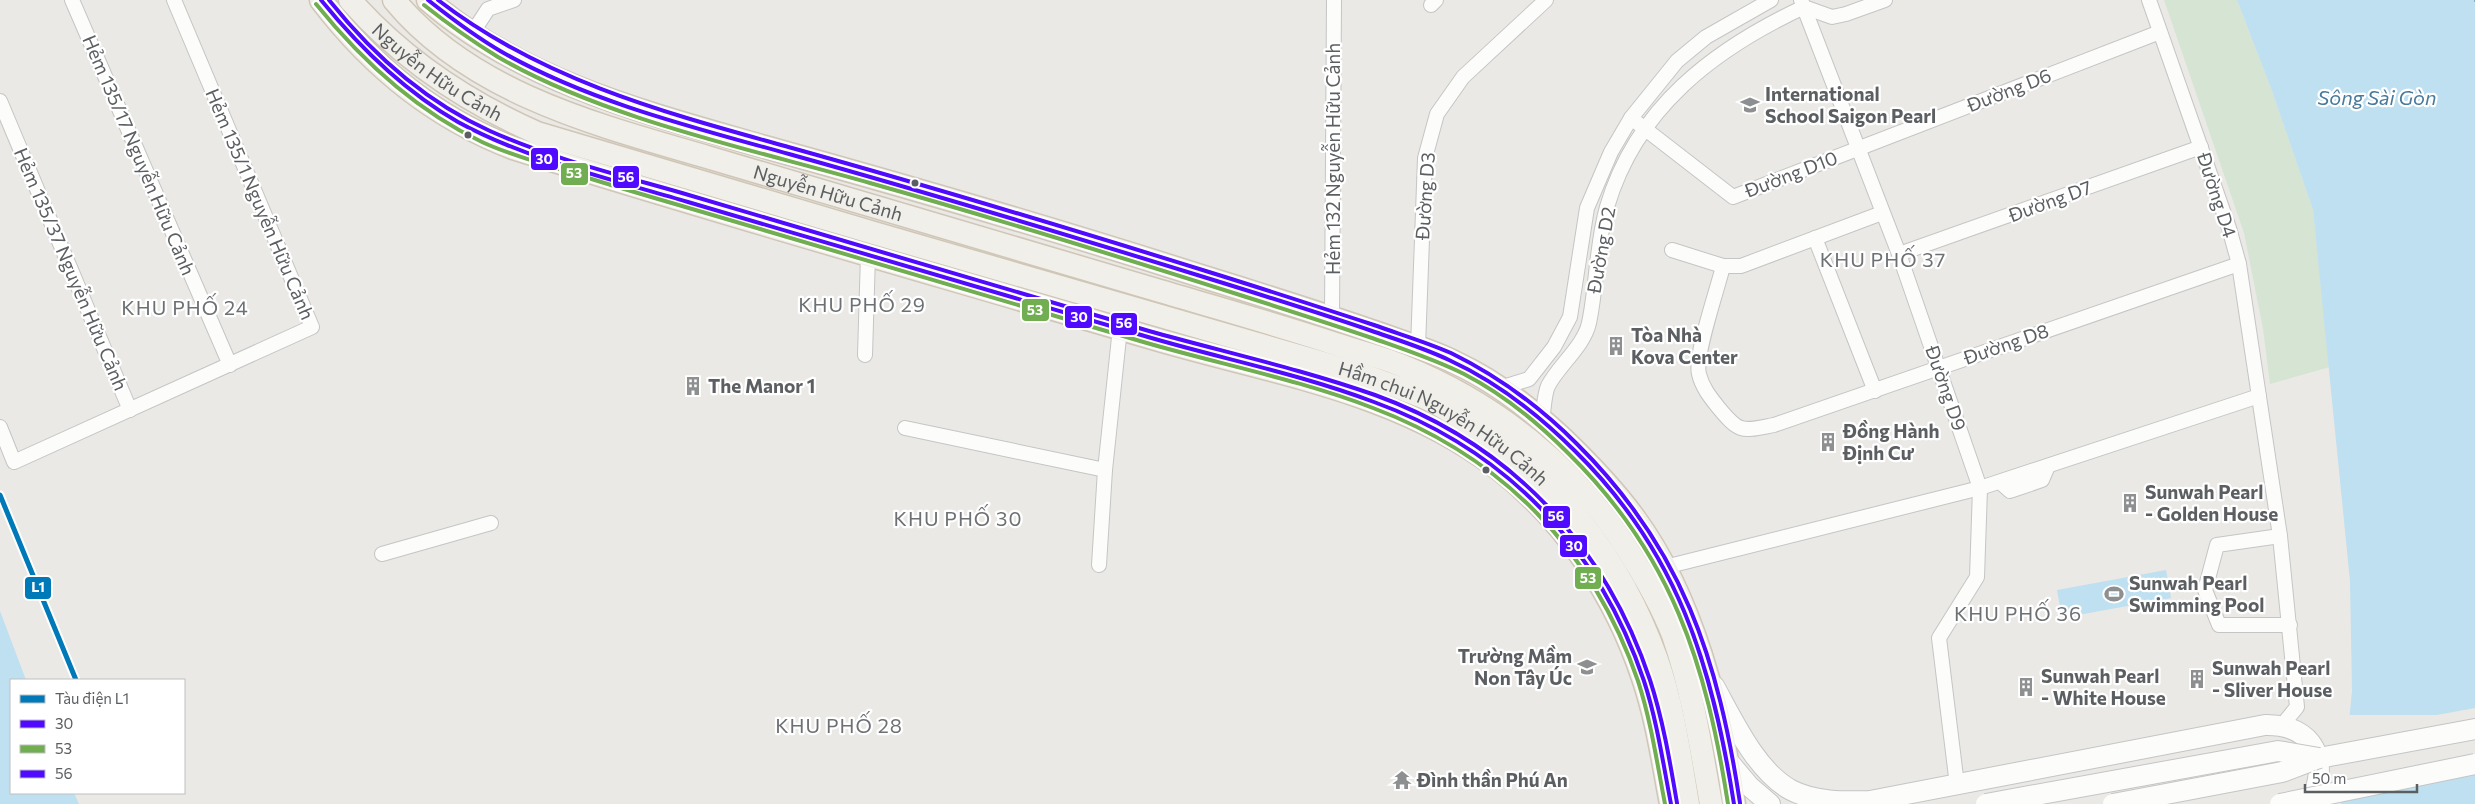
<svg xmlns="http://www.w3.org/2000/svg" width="2475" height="804" font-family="Commissioner,sans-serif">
  <rect width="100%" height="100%" fill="#eae9e6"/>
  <path fill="#d6e5d3" d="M 2164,0 L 2237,0 L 2272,91 L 2313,210 L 2330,367 L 2270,384 L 2263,329 L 2244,233 Z"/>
  <g fill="#bfe0f0">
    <path d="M 2237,0 L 2475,0 L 2475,804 L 2341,804 L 2352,691 L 2350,581 L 2313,210 L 2272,91 Z"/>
    <path d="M 2166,570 L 2171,598 L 2062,618 L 2057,590 Z"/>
    <path d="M 0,611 L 26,680 L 11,680 L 11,793 L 74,793 L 79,804 L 0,804 Z"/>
  </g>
  <path fill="#eae9e6" d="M 2475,708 L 2475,771 L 2339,799 L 2347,715 L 2437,715 Z"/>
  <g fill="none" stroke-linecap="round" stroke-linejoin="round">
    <path stroke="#497a9b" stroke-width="1" stroke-dasharray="6 5" stroke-linecap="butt" d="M 2475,0 L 2475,2"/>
    <g stroke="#c5c5c5" stroke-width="16">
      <g id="street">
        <path d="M 72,0 L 230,365"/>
        <path d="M 1801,0 L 1899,254 L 1980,488 L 1977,577 L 1939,638 L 1957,785"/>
        <path d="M 2149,0 L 2229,228 L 2239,264 L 2280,536 L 2297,707 L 2283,724"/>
        <path d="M 1431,5 L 1436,0"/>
        <path d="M 471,35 L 488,9 L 514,0"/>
        <path d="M 0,101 L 130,410"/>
        <path d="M 1631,118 L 1733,197 L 2160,32"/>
        <path d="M 1815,238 L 1875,391"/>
        <path d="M 1672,250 L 1723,266 L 1741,266 L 1882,213"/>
        <path d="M 1899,254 L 2201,147"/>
        <path d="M 1723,266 C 1718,288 1694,356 1699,374 C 1702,387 1710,397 1718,407 C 1740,434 1742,431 1774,425 L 2239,264"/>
        <path d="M 1332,317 L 1334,0"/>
        <path d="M 1418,347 L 1425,158 L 1437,114 L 1463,77 L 1546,0"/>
        <path d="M 865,355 L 868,255"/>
        <path d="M 1500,388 L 1529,379 L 1554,347 L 1570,317 L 1587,208 L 1611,152 L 1631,118 L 1677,61 L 1706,37 L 1771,0"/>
        <path d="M 1542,420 C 1544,410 1544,395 1548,386 C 1558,366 1584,346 1589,323 C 1597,285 1596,245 1607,207 C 1636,108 1714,49 1804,7 L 1832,17 L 1846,14 L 1885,0"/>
        <path d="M 0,427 L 14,462 L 312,327 L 174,0"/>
        <path d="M 905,428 L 1105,470"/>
        <path d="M 2000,482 L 2010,491 L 2042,480 L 2048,466"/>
        <path d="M 2280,536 L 2217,545 L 2205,590 L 2219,625 L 2290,625"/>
        <path d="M 382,554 L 491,523"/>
        <path d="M 1099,565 L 1105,470 L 1120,328"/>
        <path d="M 1665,567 L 1980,488 L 2259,396"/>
      </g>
    </g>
    <g stroke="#c4c5c5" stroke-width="22">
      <g id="secondary">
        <path d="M 1714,686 C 1733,720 1756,771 1791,790 C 1814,802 1844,802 1870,801 L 2265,725 C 2314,724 2332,762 2309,804"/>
        <path d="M 2319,758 L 2475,729"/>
        <path d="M 1728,761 L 1749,786 L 1770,804"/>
      </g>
    </g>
    <g stroke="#cfc6b7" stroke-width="25">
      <g id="primary">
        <path d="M 321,0 C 372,67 435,118 513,148 C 725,215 939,275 1152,338 C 1270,373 1399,391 1499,469 C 1567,522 1616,597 1643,678 C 1657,719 1663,762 1671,804"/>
        <path id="s1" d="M 350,0 C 401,58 467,102 537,133 L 874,233 L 1361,374 C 1382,382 1404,389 1425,398 C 1439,404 1452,413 1464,420 C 1557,475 1621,559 1657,660 C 1673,705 1680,757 1688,804"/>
        <path id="s2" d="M 394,0 C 471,93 597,125 707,157 C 858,202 1009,246 1160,291 C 1221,309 1282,326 1342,346 C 1363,353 1385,358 1405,367 C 1494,403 1574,466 1626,547 C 1644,575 1661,604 1673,635 C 1692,689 1701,747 1711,804"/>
        <path d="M 428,0 C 522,82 647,113 765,147 C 913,188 1060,231 1207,278 C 1272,298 1338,319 1403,342 C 1421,348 1439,354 1456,363 C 1495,381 1532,410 1563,439 C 1589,464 1614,490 1635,519 C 1692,597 1721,709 1734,804"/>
      </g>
    </g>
    <use href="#street" stroke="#fcfcfb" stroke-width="14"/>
    <use href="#secondary" stroke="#fcfcfb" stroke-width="20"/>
    <use href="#primary" stroke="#f1efe9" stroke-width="22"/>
    <g stroke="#c4c5c5" stroke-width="22" stroke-linecap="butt">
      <g id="secondary-bridge">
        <path d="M 1986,804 L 2278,751 L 2319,758"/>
        <path d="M 2113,804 L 2282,772 L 2319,758"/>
        <path d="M 2280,804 L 2475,764"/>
      </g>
    </g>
    <use href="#secondary-bridge" stroke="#fcfcfb" stroke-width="20"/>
    <g stroke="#fff" stroke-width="8">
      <g id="bus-1">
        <path d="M 321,0 C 360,48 404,91 458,122 C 525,159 614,180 688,202 C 841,247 994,292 1148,337 C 1223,359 1300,374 1374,402 C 1506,450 1599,547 1644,681 C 1657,721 1663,763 1671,804"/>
        <path d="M 428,0 C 452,19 476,37 502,52 C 590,102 692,127 789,154 C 929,193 1068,235 1207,278 C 1262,295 1317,312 1372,331 C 1398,340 1424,348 1449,360 C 1497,382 1538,414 1575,451 C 1678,552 1712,665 1734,804"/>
      </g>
    </g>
    <g stroke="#fff" stroke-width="8">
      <g id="bus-2">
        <path d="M 316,4 C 362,61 415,110 482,142 C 510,155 540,163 569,172 C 607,184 644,195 682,206 C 834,252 987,296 1140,341 C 1218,364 1298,379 1373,408 C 1503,457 1593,550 1638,681 C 1651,721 1657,763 1665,804"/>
        <path d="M 424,5 C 448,24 472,41 498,57 C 605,119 751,149 870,183 C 994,218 1117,256 1240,295 C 1284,309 1328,323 1372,338 C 1403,349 1434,359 1464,374 C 1503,394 1537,422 1568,453 C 1672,555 1706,663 1728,804"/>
      </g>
    </g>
    <g stroke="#fff" stroke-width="8">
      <g id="bus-3">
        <path d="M 329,0 C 373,55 426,102 490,131 C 550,158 619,175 682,193 C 837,240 993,285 1149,331 C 1224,352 1301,369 1375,395 C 1510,444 1605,544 1650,680 C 1663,720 1670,762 1677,803"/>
        <path d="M 438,0 C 543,81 666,113 792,148 C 932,187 1071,229 1209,272 C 1264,289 1319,307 1374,325 C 1399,334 1426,342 1451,353 C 1498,376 1540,407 1577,444 C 1683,549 1718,659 1740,803"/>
      </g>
    </g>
    <use href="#bus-1" stroke="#4f0aff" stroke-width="4"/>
    <use href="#bus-2" stroke="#71ad51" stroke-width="4"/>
    <use href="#bus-3" stroke="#4f0aff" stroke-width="4"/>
    <g stroke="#fff" stroke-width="9">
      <path id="metro-1" d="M 0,495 L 76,680"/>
    </g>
    <use href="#metro-1" stroke="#0079b8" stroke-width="5"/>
  </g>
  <defs>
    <g id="school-bare" transform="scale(1.5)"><path d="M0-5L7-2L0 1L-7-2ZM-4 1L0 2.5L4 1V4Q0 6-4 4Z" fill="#8e8f90" stroke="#fff" stroke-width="2.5" paint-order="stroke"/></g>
    <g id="building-bare" transform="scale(1.5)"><path d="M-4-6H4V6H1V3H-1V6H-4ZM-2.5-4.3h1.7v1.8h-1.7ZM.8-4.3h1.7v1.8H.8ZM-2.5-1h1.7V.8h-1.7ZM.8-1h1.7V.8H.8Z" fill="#8e8f90" stroke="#fff" stroke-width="2.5" paint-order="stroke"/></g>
    <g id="stadium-bare" transform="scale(1.5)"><path d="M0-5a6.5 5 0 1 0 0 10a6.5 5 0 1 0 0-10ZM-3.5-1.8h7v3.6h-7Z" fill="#8e8f90" stroke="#fff" stroke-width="2.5" paint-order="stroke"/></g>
    <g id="temple-bare" transform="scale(1.5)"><path d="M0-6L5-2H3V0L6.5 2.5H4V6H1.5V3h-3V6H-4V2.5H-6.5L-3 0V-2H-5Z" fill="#8e8f90" stroke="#fff" stroke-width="2.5" paint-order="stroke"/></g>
  </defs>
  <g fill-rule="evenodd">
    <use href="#school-bare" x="1750" y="105"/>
    <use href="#building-bare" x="1616" y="346"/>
    <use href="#building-bare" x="693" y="386"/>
    <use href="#building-bare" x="1828" y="442"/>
    <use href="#building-bare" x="2130" y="503"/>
    <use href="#stadium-bare" x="2114" y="594"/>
    <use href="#school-bare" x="1587" y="667"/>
    <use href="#building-bare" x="2197" y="679"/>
    <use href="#building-bare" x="2026" y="687"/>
    <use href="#temple-bare" x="1402" y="780"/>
  </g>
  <g fill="#5c5f62" stroke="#fff" stroke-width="2">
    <circle cx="468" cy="135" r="4.5"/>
    <circle cx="915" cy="183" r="4.5"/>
    <circle cx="1486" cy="470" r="4.5"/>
  </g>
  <g text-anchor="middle" stroke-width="4.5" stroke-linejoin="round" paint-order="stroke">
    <g font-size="19" fill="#5c5f62" stroke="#fff">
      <text dy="7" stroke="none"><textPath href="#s1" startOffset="114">Nguyễn Hữu Cảnh</textPath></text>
      <text transform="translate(2009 90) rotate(-21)" y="7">Đường D6</text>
      <text transform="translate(139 155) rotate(67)" y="7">Hẻm 135/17 Nguyễn Hữu Cảnh</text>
      <text transform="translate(1333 159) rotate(-90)" y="7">Hẻm 132 Nguyễn Hữu Cảnh</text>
      <text transform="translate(1791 174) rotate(-21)" y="7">Đường D10</text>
      <text dy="7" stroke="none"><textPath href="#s2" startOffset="482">Nguyễn Hữu Cảnh</textPath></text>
      <text transform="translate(2217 195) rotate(72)" y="7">Đường D4</text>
      <text transform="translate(1425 196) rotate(-86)" y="7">Đường D3</text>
      <text transform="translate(2050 201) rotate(-20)" y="7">Đường D7</text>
      <text transform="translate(260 204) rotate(67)" y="7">Hẻm 135/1 Nguyễn Hữu Cảnh</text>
      <text transform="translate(1601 250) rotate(-80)" y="7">Đường D2</text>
      <text transform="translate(71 269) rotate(67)" y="7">Hẻm 135/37 Nguyễn Hữu Cảnh</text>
      <text transform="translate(2006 344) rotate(-19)" y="7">Đường D8</text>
      <text transform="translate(1946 388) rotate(71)" y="7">Đường D9</text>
      <text dy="7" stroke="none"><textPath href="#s1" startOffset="1186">Hầm chui Nguyễn Hữu Cảnh</textPath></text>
    </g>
    <g font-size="19" font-weight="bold" fill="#5c5f62" stroke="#fff" text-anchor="start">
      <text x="1765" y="101">International<tspan x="1765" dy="22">School Saigon Pearl</tspan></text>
      <text x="1631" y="342">Tòa Nhà<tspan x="1631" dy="22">Kova Center</tspan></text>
      <text x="708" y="393">The Manor 1</text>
      <text x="1843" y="438">Đồng Hành<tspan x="1843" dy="22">Định Cư</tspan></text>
      <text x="2145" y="499">Sunwah Pearl<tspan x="2145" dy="22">- Golden House</tspan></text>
      <text x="2129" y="590">Sunwah Pearl<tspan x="2129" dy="22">Swimming Pool</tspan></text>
      <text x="1572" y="663" text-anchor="end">Trường Mầm<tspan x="1572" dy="22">Non Tây Úc</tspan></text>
      <text x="2212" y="675">Sunwah Pearl<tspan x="2212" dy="22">- Sliver House</tspan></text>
      <text x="2041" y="683">Sunwah Pearl<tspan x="2041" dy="22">- White House</tspan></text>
      <text x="1417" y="787">Đình thần Phú An</text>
    </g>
    <g font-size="20" font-style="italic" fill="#497a9b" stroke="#fff">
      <text x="2377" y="105">Sông Sài Gòn</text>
    </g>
    <g font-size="20" letter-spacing="1" fill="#6d7174" stroke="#fff">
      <text x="1883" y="267">KHU PHỐ 37</text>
      <text x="862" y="312">KHU PHỐ 29</text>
      <text x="185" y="315">KHU PHỐ 24</text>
      <text x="958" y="526">KHU PHỐ 30</text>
      <text x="2018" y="621">KHU PHỐ 36</text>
      <text x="839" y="733">KHU PHỐ 28</text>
    </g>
  </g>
  <g stroke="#fff" stroke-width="2">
    <rect x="530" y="147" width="29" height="24" rx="5" fill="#4f0aff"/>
    <rect x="560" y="162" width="29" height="24" rx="5" fill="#71ad51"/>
    <rect x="612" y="165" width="28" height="24" rx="5" fill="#4f0aff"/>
    <rect x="1021" y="298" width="29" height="24" rx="5" fill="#71ad51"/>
    <rect x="1064" y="305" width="29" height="24" rx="5" fill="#4f0aff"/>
    <rect x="1110" y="312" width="28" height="24" rx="5" fill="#4f0aff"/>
    <rect x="1542" y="505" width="29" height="24" rx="5" fill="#4f0aff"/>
    <rect x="1559" y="534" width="29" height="24" rx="5" fill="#4f0aff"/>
    <rect x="1574" y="566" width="28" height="24" rx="5" fill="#71ad51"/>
    <rect x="24" y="576" width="28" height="24" rx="5" fill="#0079b8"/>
  </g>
  <g font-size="14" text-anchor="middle" font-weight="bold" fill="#fff">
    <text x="544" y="164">30</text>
    <text x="574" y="178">53</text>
    <text x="626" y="182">56</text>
    <text x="1035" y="315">53</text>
    <text x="1079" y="322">30</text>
    <text x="1124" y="328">56</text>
    <text x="1556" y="521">56</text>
    <text x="1574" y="551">30</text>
    <text x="1588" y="583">53</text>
    <text x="38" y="592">L1</text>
  </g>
  <rect x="10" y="679" width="175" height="115" fill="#ffffff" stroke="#bebfc0"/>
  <rect x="20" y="695" width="25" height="8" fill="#0079b8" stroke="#bebfc0"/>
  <text x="55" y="704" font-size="15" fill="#5c5f62">Tàu điện L1</text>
  <rect x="20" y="720" width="25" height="8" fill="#4f0aff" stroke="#bebfc0"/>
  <text x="55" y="729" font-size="15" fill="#5c5f62">30</text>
  <rect x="20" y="745" width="25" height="8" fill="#71ad51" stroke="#bebfc0"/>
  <text x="55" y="754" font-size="15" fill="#5c5f62">53</text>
  <rect x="20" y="770" width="25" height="8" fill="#4f0aff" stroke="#bebfc0"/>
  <text x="55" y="779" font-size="15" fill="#5c5f62">56</text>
  <path d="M2305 784v8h112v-8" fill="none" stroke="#5c5f62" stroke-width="2.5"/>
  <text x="2312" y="784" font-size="15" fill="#5c5f62" stroke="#ffffff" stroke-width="4" paint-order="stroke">50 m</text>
</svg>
